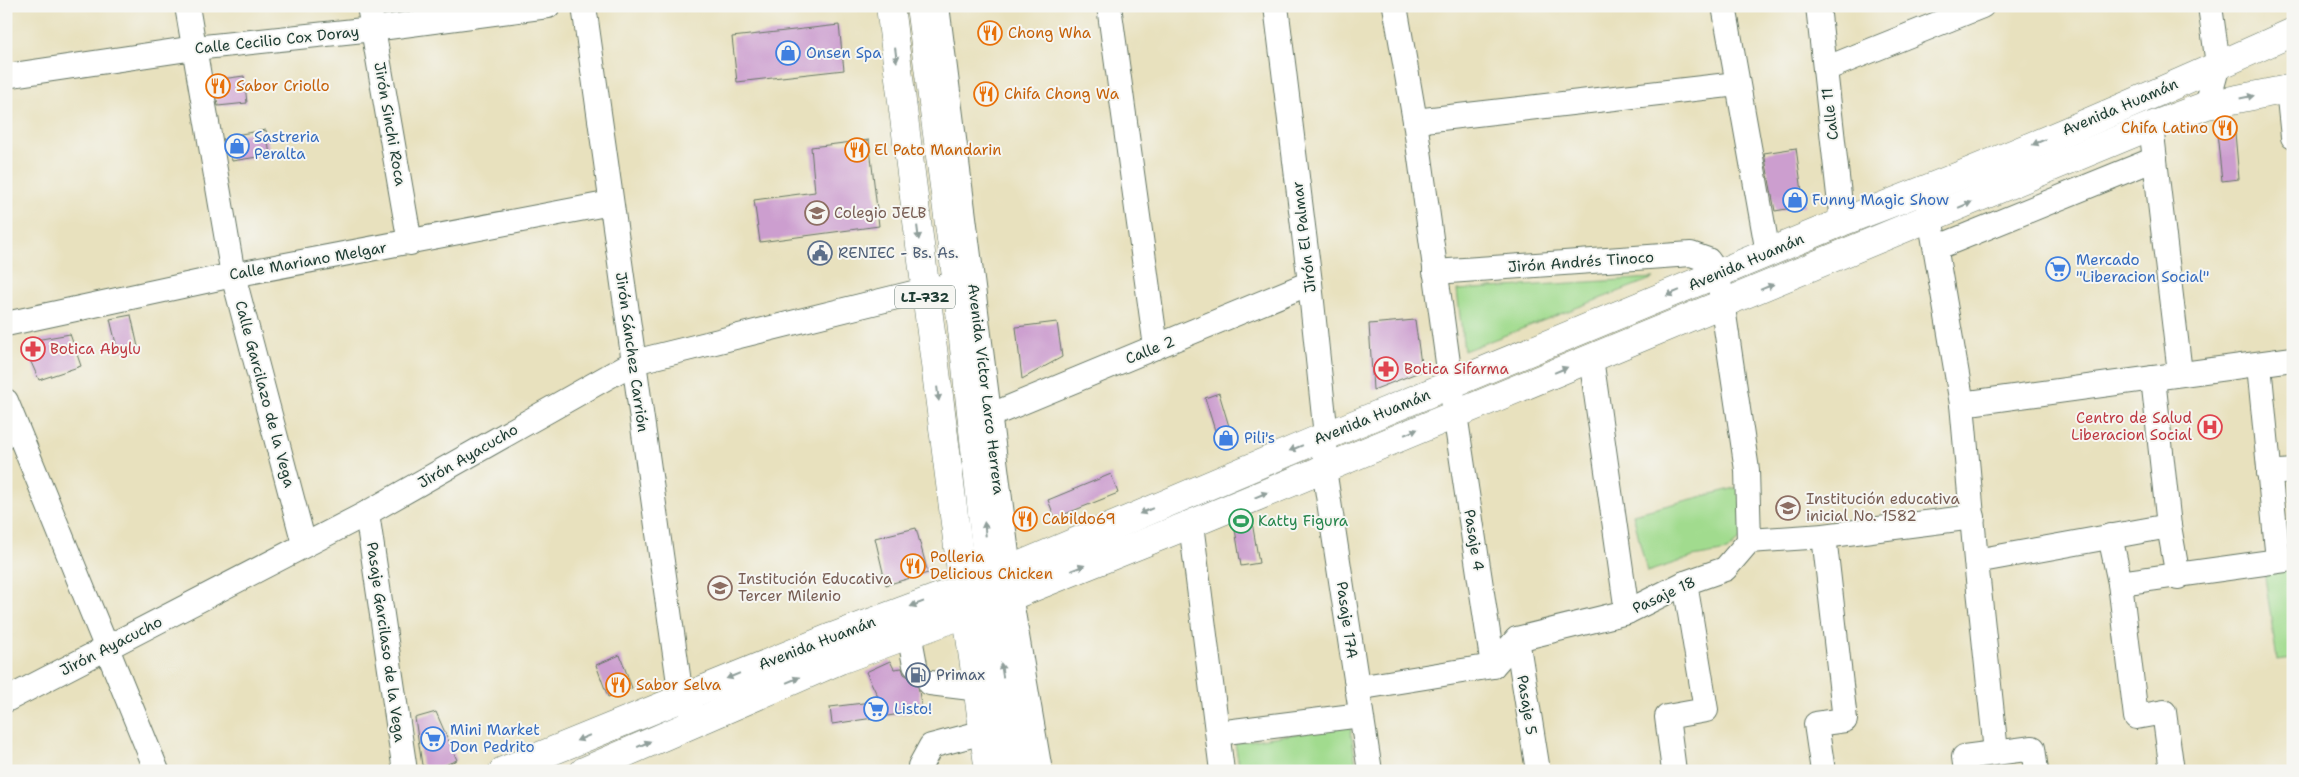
<svg xmlns="http://www.w3.org/2000/svg" width="2299" height="777" font-family="'Shantell Sans',sans-serif">
  <rect width="100%" height="100%" fill="#f6f6f2"/>
  <filter id="ink" filterUnits="userSpaceOnUse"><feTurbulence type="fractalNoise" baseFrequency=".02" numOctaves="2"/><feDisplacementMap in="SourceGraphic" scale="10" xChannelSelector="R" yChannelSelector="G"/><feConvolveMatrix kernelMatrix="1 2 1 2 8 2 1 2 1" color-interpolation-filters="sRGB"/></filter>
  <filter id="wash" filterUnits="userSpaceOnUse"><feTurbulence type="fractalNoise" baseFrequency=".0096" numOctaves="4" result="noise"/><feDisplacementMap in="SourceGraphic" scale="20" xChannelSelector="R" yChannelSelector="G"/><feGaussianBlur stdDeviation="1.12" result="paint"/><feColorMatrix in="noise" values="0 0 0 0 0 0 0 0 0 0 0 0 0 0 0 0 0 1.4 0 .05"/><feComposite in="paint" operator="in"/></filter>
  <g filter="url(#wash)">
    <rect width="100%" height="100%" fill="#e8e1be"/>
    <g fill="#a1db8e" stroke="#608c61">
      <path d="M 1654,278 L 1464,351 L 1457,290 Z"/>
      <path d="M 1743,486 L 1742,537 L 1727,551 L 1693,557 L 1647,572 L 1633,514 Z"/>
      <path d="M 2293,568 L 2293,658 L 2277,660 L 2264,570 Z"/>
      <path d="M 1350,725 L 1357,771 L 1240,771 L 1235,743 Z"/>
    </g>
    <g id="blocks">
      <g fill="#cc9ecf">
        <path d="M 839,25 L 844,70 L 737,82 L 732,37 Z"/>
        <path d="M 244,76 L 247,103 L 218,106 L 214,80 Z"/>
        <path d="M 2234,121 L 2239,179 L 2222,181 L 2216,123 Z"/>
        <path d="M 266,130 L 270,155 L 232,161 L 228,136 Z"/>
        <path d="M 869,140 L 879,226 L 760,242 L 754,200 L 815,192 L 811,147 Z"/>
        <path d="M 1796,148 L 1804,206 L 1775,211 L 1764,153 Z"/>
        <path d="M 131,315 L 138,347 L 118,352 L 110,319 Z"/>
        <path d="M 1415,320 L 1422,371 L 1373,390 L 1369,324 Z"/>
        <path d="M 1057,322 L 1062,357 L 1022,379 L 1016,327 Z"/>
        <path d="M 70,334 L 81,366 L 39,380 L 26,351 L 30,341 Z"/>
        <path d="M 1219,393 L 1234,443 L 1220,447 L 1205,398 Z"/>
        <path d="M 1111,474 L 1118,493 L 1055,518 L 1048,500 Z"/>
        <path d="M 1251,516 L 1259,563 L 1241,566 L 1234,523 Z"/>
        <path d="M 916,528 L 928,573 L 886,585 L 875,538 Z"/>
        <path d="M 620,655 L 632,688 L 608,697 L 596,665 Z"/>
        <path d="M 890,661 L 894,669 L 902,668 L 904,674 L 910,678 L 917,678 L 922,711 L 832,724 L 830,707 L 880,701 L 866,672 Z"/>
        <path d="M 436,712 L 457,760 L 438,768 L 430,768 L 422,765 L 415,718 Z"/>
      </g>
    </g>
  </g>
  <g filter="url(#ink)">
    <use href="#blocks" fill-opacity="0" stroke="#657664" stroke-width="1"/>
    <g fill="none" stroke-linecap="round" stroke-linejoin="round">
      <g stroke="#657664" stroke-width="26">
        <g id="minor">
          <path d="M 187,6 L 233,275 L 304,544"/>
          <path d="M 369,6 L 410,243"/>
          <path d="M 584,6 L 681,697 L 692,712"/>
          <path d="M 937,6 L 1007,554 L 1010,595 L 1040,771"/>
          <path d="M 1109,6 L 1156,347"/>
          <path d="M 1276,6 L 1310,283 L 1326,436 L 1324,469 L 1370,771"/>
          <path d="M 1395,6 L 1415,121 L 1455,414 L 1493,666"/>
          <path d="M 1724,6 L 1768,253"/>
          <path d="M 1818,6 L 1842,222"/>
          <path d="M 1825,69 L 1982,6"/>
          <path d="M 6,76 L 195,48 L 373,29 L 548,6"/>
          <path d="M 2288,89 L 2293,137"/>
          <path d="M 2207,105 L 2218,65 L 2210,6"/>
          <path d="M 1415,121 L 1737,84"/>
          <path d="M 2151,126 L 2180,373"/>
          <path d="M 1927,199 L 1962,404 L 1976,561 L 1996,752"/>
          <path d="M 1936,248 L 2155,159"/>
          <path d="M 1435,272 L 1691,254 L 1708,260 L 1718,274 L 1747,470 L 1749,541"/>
          <path d="M 6,324 L 233,275 L 611,203"/>
          <path d="M 1591,358 L 1627,612"/>
          <path d="M 2259,365 L 2278,560"/>
          <path d="M 2153,378 L 2169,526 L 2178,577"/>
          <path d="M 6,401 L 157,771"/>
          <path d="M 1962,404 L 2293,359"/>
          <path d="M 989,416 L 1310,283"/>
          <path d="M 2269,473 L 2293,471"/>
          <path d="M 367,513 L 405,771"/>
          <path d="M 1191,524 L 1222,771"/>
          <path d="M 2110,536 L 2120,583 L 2136,717 L 2164,712 L 2172,771"/>
          <path d="M 1976,561 L 2169,526"/>
          <path d="M 2120,583 L 2293,559"/>
          <path d="M 909,633 L 915,665"/>
          <path d="M 1517,639 L 1538,771"/>
          <path d="M 930,683 L 979,689"/>
          <path d="M 1357,688 L 1493,666 L 1517,639 L 1627,612 L 1685,583 L 1725,569 L 1749,541 L 1824,536 L 1973,517"/>
          <path d="M 6,700 L 367,513 L 634,362 L 925,290 L 957,284"/>
          <path d="M 1218,733 L 1361,715"/>
          <path d="M 920,766 L 931,746 L 984,732"/>
          <path d="M 1674,771 L 1667,717 L 1706,710 L 1685,583"/>
          <path d="M 1823,771 L 1816,724 L 1845,720 L 1824,536"/>
          <path d="M 1966,771 L 1964,757 L 2033,748 L 2036,771"/>
        </g>
      </g>
      <g stroke="#657664" stroke-width="29">
        <g id="major">
          <path d="M 890,6 L 963,587 L 989,771"/>
          <path d="M 920,6 L 957,284 L 992,604 L 1015,771"/>
          <path d="M 503,771 L 832,637 L 990,578 L 1326,436 L 1842,222 C 1994,164 2145,99 2293,32"/>
          <path d="M 584,771 L 840,660 L 992,604 L 1191,524 L 2151,126 L 2207,105 L 2293,88"/>
        </g>
      </g>
      <use href="#minor" stroke="#fff" stroke-width="24"/>
      <use href="#major" stroke="#fff" stroke-width="28"/>
    </g>
    <defs><path id="oneway-solid" d="M-6-.8H1V-3.2L6.5 0L1 3.2V.8H-6Z" transform="scale(1.25)"/></defs>
    <g fill="#8f9e9a">
      <use href="#oneway-solid" transform="translate(896 55) rotate(83)"/>
      <use href="#oneway-solid" transform="translate(2247 97) rotate(-11)"/>
      <use href="#oneway-solid" transform="translate(2039 142) rotate(157)"/>
      <use href="#oneway-solid" transform="translate(1965 205) rotate(-23)"/>
      <use href="#oneway-solid" transform="translate(918 233) rotate(83)"/>
      <use href="#oneway-solid" transform="translate(1767 287) rotate(-22)"/>
      <use href="#oneway-solid" transform="translate(1673 293) rotate(157)"/>
      <use href="#oneway-solid" transform="translate(1561 370) rotate(-23)"/>
      <use href="#oneway-solid" transform="translate(938 394) rotate(83)"/>
      <use href="#oneway-solid" transform="translate(1411 432) rotate(-23)"/>
      <use href="#oneway-solid" transform="translate(1296 448) rotate(157)"/>
      <use href="#oneway-solid" transform="translate(1261 495) rotate(-22)"/>
      <use href="#oneway-solid" transform="translate(1146 511) rotate(157)"/>
      <use href="#oneway-solid" transform="translate(985 529) rotate(-96)"/>
      <use href="#oneway-solid" transform="translate(1078 568) rotate(-21)"/>
      <use href="#oneway-solid" transform="translate(917 604) rotate(159)"/>
      <use href="#oneway-solid" transform="translate(1002 670) rotate(-99)"/>
      <use href="#oneway-solid" transform="translate(733 676) rotate(158)"/>
      <use href="#oneway-solid" transform="translate(793 680) rotate(-23)"/>
      <use href="#oneway-solid" transform="translate(583 738) rotate(157)"/>
      <use href="#oneway-solid" transform="translate(644 744) rotate(-24)"/>
    </g>
  </g>
  <defs>
    <g id="restaurant-ring" transform="scale(1.25)"><circle r="9.5" fill="#f6f6f2" stroke="#e8710a" stroke-width="1.5"/><path d="M-5-6h1v4h1v-4h1v4h1v-4h1v5L-1.5 .5V6h-2V.5L-5-1ZM5-6V6H3V1.5H1.5Q1.5-4 5-6Z" fill="#e8710a"/></g>
    <g id="shop-ring" transform="scale(1.25)"><circle r="9.5" fill="#f6f6f2" stroke="#3f7fe0" stroke-width="1.5"/><path d="M-5-2.5h2.3a2.7 3.5 0 0 1 5.4 0H5L5.5 6h-11ZM-1.5-2.5h3a1.5 2.3 0 0 0-3 0Z" fill="#3f7fe0"/></g>
    <g id="school-ring" transform="scale(1.25)"><circle r="9.5" fill="#f6f6f2" stroke="#8d6e63" stroke-width="1.5"/><path d="M0-5L7-2L0 1L-7-2ZM-4 1L0 2.5L4 1V4Q0 6-4 4Z" fill="#8d6e63"/></g>
    <g id="civic-ring" transform="scale(1.25)"><circle r="9.5" fill="#f6f6f2" stroke="#5c6f8a" stroke-width="1.5"/><path d="M-.6-6.5H3V-4.5H.6V-3L4-1V1h2V6H-6V1h2V-1L-.6-3ZM-1.2 2.5V6h2.4V2.5Z" fill="#5c6f8a"/></g>
    <g id="supermarket-ring" transform="scale(1.25)"><circle r="9.5" fill="#f6f6f2" stroke="#3f7fe0" stroke-width="1.5"/><path d="M-6-5.5h2.5l.6 2H6L4.5 2H-2.5L-4.4-4H-6ZM-1.5 3.2a1.3 1.3 0 1 0 .1 0ZM3 3.2a1.3 1.3 0 1 0 .1 0Z" fill="#3f7fe0"/></g>
    <g id="pharmacy-ring" transform="scale(1.25)"><circle r="9.5" fill="#f6f6f2" stroke="#e0444e" stroke-width="1.5"/><path d="M-2-6h4v4h4v4h-4v4h-4v-4h-4v-4h4Z" fill="#e0444e"/></g>
    <g id="hospital-ring" transform="scale(1.25)"><circle r="9.5" fill="#f6f6f2" stroke="#e0444e" stroke-width="1.5"/><path d="M-5-5h3v3.5h4V-5h3V5h-3V1.5h-4V5h-3Z" fill="#e0444e"/></g>
    <g id="stadium-ring" transform="scale(1.25)"><circle r="9.5" fill="#f6f6f2" stroke="#2e9e5b" stroke-width="1.5"/><path d="M0-5a6.5 5 0 1 0 0 10a6.5 5 0 1 0 0-10ZM-3.5-1.8h7v3.6h-7Z" fill="#2e9e5b"/></g>
    <g id="fuel-ring" transform="scale(1.25)"><circle r="9.5" fill="#f6f6f2" stroke="#5c6f8a" stroke-width="1.5"/><path d="M-5.5-6h7V0h2V4h1.3V-2.5L3-4.5l.8-.8L6-3V5H2.5V1h-1V6h-7ZM-4.2-4.7v3.2H.2V-4.7Z" fill="#5c6f8a"/></g>
  </defs>
  <g fill-rule="evenodd">
    <use href="#restaurant-ring" x="990" y="33"/>
    <use href="#shop-ring" x="788" y="53"/>
    <use href="#restaurant-ring" x="218" y="86"/>
    <use href="#restaurant-ring" x="986" y="94"/>
    <use href="#restaurant-ring" x="2225" y="128"/>
    <use href="#shop-ring" x="237" y="146"/>
    <use href="#restaurant-ring" x="857" y="150"/>
    <use href="#shop-ring" x="1795" y="200"/>
    <use href="#school-ring" x="817" y="213"/>
    <use href="#civic-ring" x="820" y="253"/>
    <use href="#supermarket-ring" x="2058" y="269"/>
    <use href="#pharmacy-ring" x="33" y="349"/>
    <use href="#pharmacy-ring" x="1386" y="369"/>
    <use href="#hospital-ring" x="2210" y="427"/>
    <use href="#shop-ring" x="1226" y="438"/>
    <use href="#school-ring" x="1788" y="508"/>
    <use href="#restaurant-ring" x="1025" y="519"/>
    <use href="#stadium-ring" x="1241" y="521"/>
    <use href="#restaurant-ring" x="913" y="566"/>
    <use href="#school-ring" x="720" y="588"/>
    <use href="#fuel-ring" x="918" y="675"/>
    <use href="#restaurant-ring" x="618" y="685"/>
    <use href="#supermarket-ring" x="876" y="709"/>
    <use href="#supermarket-ring" x="433" y="739"/>
  </g>
  <g text-anchor="middle" stroke-width="4" stroke-linejoin="round" paint-order="stroke">
    <rect fill="#f6f6f2" stroke="#60746d" stroke-width="1" x="895" y="285.5" width="60" height="23" rx="4"/>
    <g font-size="14" font-weight="bold" fill="#1f3d34">
      <text x="925" y="302">LI-732</text>
    </g>
    <g font-size="15" fill="#c56008" stroke="#f6f6f2" text-anchor="start">
      <text x="1008" y="38">Chong Wha</text>
      <text x="236" y="91">Sabor Criollo</text>
      <text x="1004" y="99">Chifa Chong Wa</text>
      <text x="2208" y="133" text-anchor="end">Chifa Latino</text>
      <text x="874" y="155">El Pato Mandarin</text>
      <text x="1042" y="524">Cabildo69</text>
      <text x="930" y="562">Polleria<tspan x="930" dy="17">Delicious Chicken</tspan></text>
      <text x="636" y="690">Sabor Selva</text>
    </g>
    <g font-size="15" fill="#1f3d34" stroke="#f6f6f2">
      <text transform="translate(277 40) rotate(-6)" y="5">Calle Cecilio Cox Doray</text>
      <text transform="translate(2120 107) rotate(-23)" y="5">Avenida Huamán</text>
      <text transform="translate(1830 114) rotate(-97)" y="5">Calle 11</text>
      <text transform="translate(390 124) rotate(80)" y="5">Jirón Sinchi Roca</text>
      <text transform="translate(1304 237) rotate(-97)" y="5">Jirón El Palmar</text>
      <text transform="translate(308 261) rotate(-10)" y="5">Calle Mariano Melgar</text>
      <text transform="translate(1581 262) rotate(-4)" y="5">Jirón Andrés Tinoco</text>
      <text transform="translate(1746 262) rotate(-23)" y="5">Avenida Huamán</text>
      <text transform="translate(1150 350) rotate(-22)" y="5">Calle 2</text>
      <text transform="translate(632 352) rotate(82)" y="5">Jirón Sánchez Carrión</text>
      <text transform="translate(986 389) rotate(83)" y="5">Avenida Víctor Larco Herrera</text>
      <text transform="translate(265 394) rotate(75)" y="5">Calle Garcilazo de la Vega</text>
      <text transform="translate(1372 417) rotate(-22)" y="5">Avenida Huamán</text>
      <text transform="translate(468 456) rotate(-30)" y="5">Jirón Ayacucho</text>
      <text transform="translate(1474 540) rotate(81)" y="5">Pasaje 4</text>
      <text transform="translate(1664 595) rotate(-25)" y="5">Pasaje 18</text>
      <text transform="translate(1347 620) rotate(82)" y="5">Pasaje 17A</text>
      <text transform="translate(386 642) rotate(82)" y="5">Pasaje Garcilaso de la Vega</text>
      <text transform="translate(817 643) rotate(-21)" y="5">Avenida Huamán</text>
      <text transform="translate(111 646) rotate(-27)" y="5">Jirón Ayacucho</text>
      <text transform="translate(1527 705) rotate(81)" y="5">Pasaje 5</text>
    </g>
    <g font-size="15" fill="#366cbe" stroke="#f6f6f2" text-anchor="start">
      <text x="806" y="58">Onsen Spa</text>
      <text x="254" y="142">Sastreria<tspan x="254" dy="17">Peralta</tspan></text>
      <text x="1812" y="205">Funny Magic Show</text>
      <text x="2076" y="265">Mercado<tspan x="2076" dy="17">"Liberacion Social"</tspan></text>
      <text x="1244" y="443">Pili's</text>
      <text x="894" y="714">Listo!</text>
      <text x="450" y="735">Mini Market<tspan x="450" dy="17">Don Pedrito</tspan></text>
    </g>
    <g font-size="15" fill="#785e54" stroke="#f6f6f2" text-anchor="start">
      <text x="834" y="218">Colegio JELB</text>
      <text x="1806" y="504">Institución educativa<tspan x="1806" dy="17">inicial No. 1582</tspan></text>
      <text x="738" y="584">Institución Educativa<tspan x="738" dy="17">Tercer Milenio</tspan></text>
    </g>
    <g font-size="15" fill="#4e5e75" stroke="#f6f6f2" text-anchor="start">
      <text x="838" y="258">RENIEC - Bs. As.</text>
      <text x="936" y="680">Primax</text>
    </g>
    <g font-size="15" fill="#be3a42" stroke="#f6f6f2" text-anchor="start">
      <text x="50" y="354">Botica Abylu</text>
      <text x="1404" y="374">Botica Sifarma</text>
      <text x="2192" y="423" text-anchor="end">Centro de Salud<tspan x="2192" dy="17">Liberacion Social</tspan></text>
    </g>
    <g font-size="15" fill="#27864d" stroke="#f6f6f2" text-anchor="start">
      <text x="1258" y="526">Katty Figura</text>
    </g>
  </g>
  <rect width="2299" height="777" fill="none" stroke="#f6f6f2" stroke-width="25"/>
</svg>
